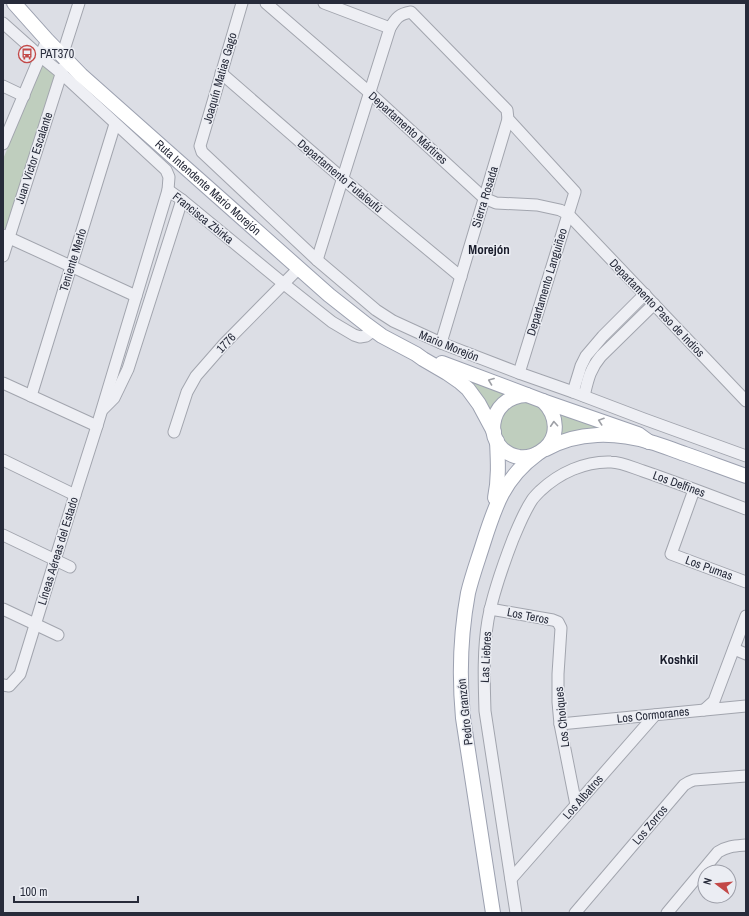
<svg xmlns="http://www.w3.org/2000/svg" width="749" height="916" font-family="'Archivo Narrow',sans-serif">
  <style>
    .green { fill: #bfcebe }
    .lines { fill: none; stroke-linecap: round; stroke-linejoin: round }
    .minor-casing { stroke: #a2a5ae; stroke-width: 13 }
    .major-casing { stroke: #9ca1b0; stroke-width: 16 }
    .minor { stroke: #eeeff4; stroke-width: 11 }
    .major { stroke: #fff; stroke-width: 14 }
    .oneway { stroke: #9ea0a6 }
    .labels { text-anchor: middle; stroke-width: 3; stroke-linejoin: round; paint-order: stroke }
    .poi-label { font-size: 12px; fill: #272b3a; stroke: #ebedf3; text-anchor: start }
    .street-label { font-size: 12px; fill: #272b3a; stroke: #ebedf3 }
    .neighbourhood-label { font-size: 13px; font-weight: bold; fill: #191c2b; stroke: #ebedf3 }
  </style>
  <rect width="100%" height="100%" fill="#dcdee5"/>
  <!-- green -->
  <g class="green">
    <path d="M42,66h3l10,8 -48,152 -1,2 -3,1v-70z"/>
    <path d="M459,377l51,17 -19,21z"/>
    <path d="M525,401l14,5 7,9 3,12 -3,12 -13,12h-18l-16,-14 1,-22 4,-6z"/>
    <path d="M555,410l56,22 -55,8z"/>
  </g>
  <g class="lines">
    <!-- minor casing -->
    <g class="minor-casing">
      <g id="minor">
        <path d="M242,3l-42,143 2,6 115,108 59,50 17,11 48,22 78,30 54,19 71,27 102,37"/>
        <path d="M266,3l104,90 114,105 12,5 41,2 23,5 8,4 178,187"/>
        <path d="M324,3l66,25"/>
        <path d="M3,23l37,33 21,17 105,97 3,7 -1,13 -71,236 -22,69 -55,179 -11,12 -6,-1"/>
        <path d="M62,56l17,-53"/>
        <path d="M221,73l122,106 118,98"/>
        <path d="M3,86l21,10"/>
        <path d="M3,144l44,-104"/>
        <path d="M168,190l14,10 102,84 48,38 22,13 6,2 6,-1 8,-6"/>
        <path d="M3,235l133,61"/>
        <path d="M3,256l60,-188"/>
        <path d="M317,260l73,-232c6,-10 9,-14 21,-16l96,98 1,9 67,73 -56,181"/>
        <path d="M441,343l67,-224"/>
        <path d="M3,383l94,43"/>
        <path d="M573,392l8,-26 5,-10 17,-20 42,-42"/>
        <path d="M31,396l84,-272"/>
        <path d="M584,396c4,-17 6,-27 17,-40l53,-52"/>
        <path d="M103,409l11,-11 14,-29 54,-169"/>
        <path d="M174,432l13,-40 9,-16 28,-32 75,-76"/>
        <path d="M3,460l72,35"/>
        <path d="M694,490l-23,64 75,28"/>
        <path d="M3,535l67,32"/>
        <path d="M3,609l55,26"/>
        <path d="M490,609l63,11 5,2 3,6 -3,46v28l2,22 16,81"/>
        <path d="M734,649l12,5"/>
        <path d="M704,710l10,-9 32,-85"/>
        <path d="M560,724l186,-18"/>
        <path d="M511,879l144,-164"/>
        <path d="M516,913l-31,-202c-1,-31 -2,-62 3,-91 5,-28 15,-55 25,-81 6,-14 11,-27 19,-39 2,-3 5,-6 8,-9 19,-18 45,-30 71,-29 10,0 23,6 32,9 35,12 69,25 103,38"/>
        <path d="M575,913l109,-128 5,-3 5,-2 52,-4"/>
        <path d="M667,913l51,-61c10,-6 17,-6 28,-7"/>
      </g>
    </g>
    <!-- major casing -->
    <g class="major-casing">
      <g id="major">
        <path id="s1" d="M14,3l33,37 34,35 248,220 38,30 15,11 34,18 7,5 24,14 13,9 8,7 11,15 15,28"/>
        <path d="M442,363l101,38 95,33 11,8"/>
        <path d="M527,395c-41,1 -46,55 -8,62 8,1 15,-1 21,-5 7,-4 12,-10 14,-18 3,-14 -2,-24 -11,-33"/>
        <path d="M546,449c32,-18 70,-17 104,-7 12,3 23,8 35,12 20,7 41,15 61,22"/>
        <path d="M495,498c4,-19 3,-37 2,-57"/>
        <path d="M493,913l-30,-195c-4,-43 -3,-82 5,-125 4,-17 10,-33 15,-49 12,-38 21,-66 54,-90"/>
      </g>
    </g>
    <!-- minor -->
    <use href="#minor" class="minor"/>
    <!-- major -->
    <use href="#major" class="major"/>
  </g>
  <!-- one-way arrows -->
  <defs><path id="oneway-chevron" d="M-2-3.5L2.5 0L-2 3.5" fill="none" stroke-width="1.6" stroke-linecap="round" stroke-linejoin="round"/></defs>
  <g class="oneway">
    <use href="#oneway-chevron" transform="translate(491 381) rotate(-159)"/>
    <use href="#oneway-chevron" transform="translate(601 421) rotate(-161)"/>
    <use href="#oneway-chevron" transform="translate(554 424) rotate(-94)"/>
  </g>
  <!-- icons -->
  <defs>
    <g id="bus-ring" transform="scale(0.9)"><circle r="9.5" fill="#ebedf3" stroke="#c34948" stroke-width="1.5"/><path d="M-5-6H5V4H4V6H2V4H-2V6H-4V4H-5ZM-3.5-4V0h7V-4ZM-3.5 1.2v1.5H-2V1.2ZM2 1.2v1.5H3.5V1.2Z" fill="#c34948"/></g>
  </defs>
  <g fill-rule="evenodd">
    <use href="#bus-ring" x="27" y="54"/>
  </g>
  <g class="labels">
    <!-- poi labels -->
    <g class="poi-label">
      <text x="40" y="58">PAT370</text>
    </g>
    <!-- street labels -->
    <g class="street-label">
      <text transform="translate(220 78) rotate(-74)" y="4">Joaquín Matias Gago</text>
      <text transform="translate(408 128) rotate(42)" y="4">Departamento Mártires</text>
      <text transform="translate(34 158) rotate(-72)" y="4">Juan Víctor Escalante</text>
      <text transform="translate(340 176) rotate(40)" y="4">Departamento Futaleufú</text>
      <text dy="4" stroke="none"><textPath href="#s1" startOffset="268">Ruta Intendente Mario Morejón</textPath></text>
      <text transform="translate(485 197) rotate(-73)" y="4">Sierra Rosada</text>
      <text transform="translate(203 218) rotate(39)" y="4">Francisca Zbirka</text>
      <text transform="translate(73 260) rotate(-73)" y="4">Teniente Merlo</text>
      <text transform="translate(547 282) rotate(-73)" y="4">Departamento Languiñeo</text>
      <text transform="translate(657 308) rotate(46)" y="4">Departamento Paso de Indios</text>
      <text transform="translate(226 343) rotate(-47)" y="4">1776</text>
      <text transform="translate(449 346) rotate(22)" y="4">Mario Morejón</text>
      <text transform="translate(679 484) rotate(20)" y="4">Los Delfines</text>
      <text transform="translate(58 551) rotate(-73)" y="4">Líneas Aéreas del Estado</text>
      <text transform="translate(709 568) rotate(20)" y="4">Los Pumas</text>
      <text transform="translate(528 616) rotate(11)" y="4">Los Teros</text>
      <text transform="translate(486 657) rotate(-87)" y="4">Las Liebres</text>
      <text transform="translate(465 712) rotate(-96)" y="4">Pedro Granzón</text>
      <text transform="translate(653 715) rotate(-6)" y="4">Los Cormoranes</text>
      <text transform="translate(562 717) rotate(-96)" y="4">Los Choiques</text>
      <text transform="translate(583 797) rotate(-49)" y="4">Los Albatros</text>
      <text transform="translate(650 825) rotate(-50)" y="4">Los Zorros</text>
    </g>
    <!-- neighbourhood labels -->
    <g class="neighbourhood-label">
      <text x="489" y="254">Morejón</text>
      <text x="679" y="664">Koshkil</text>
    </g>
  </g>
  <!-- border -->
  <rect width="749" height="916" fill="none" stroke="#272b3a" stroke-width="8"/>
  <!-- north arrow -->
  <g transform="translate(717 884) rotate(286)"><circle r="19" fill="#ebedf3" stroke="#9d9fa9"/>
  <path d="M0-3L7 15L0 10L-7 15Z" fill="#c34948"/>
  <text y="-6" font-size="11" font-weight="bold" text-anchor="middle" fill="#272b3a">N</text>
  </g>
  <!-- scale -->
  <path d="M14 896v6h124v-6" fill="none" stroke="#272b3a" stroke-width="2"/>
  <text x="20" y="896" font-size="12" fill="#272b3a" stroke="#ebedf3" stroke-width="3" paint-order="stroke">100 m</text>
</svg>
